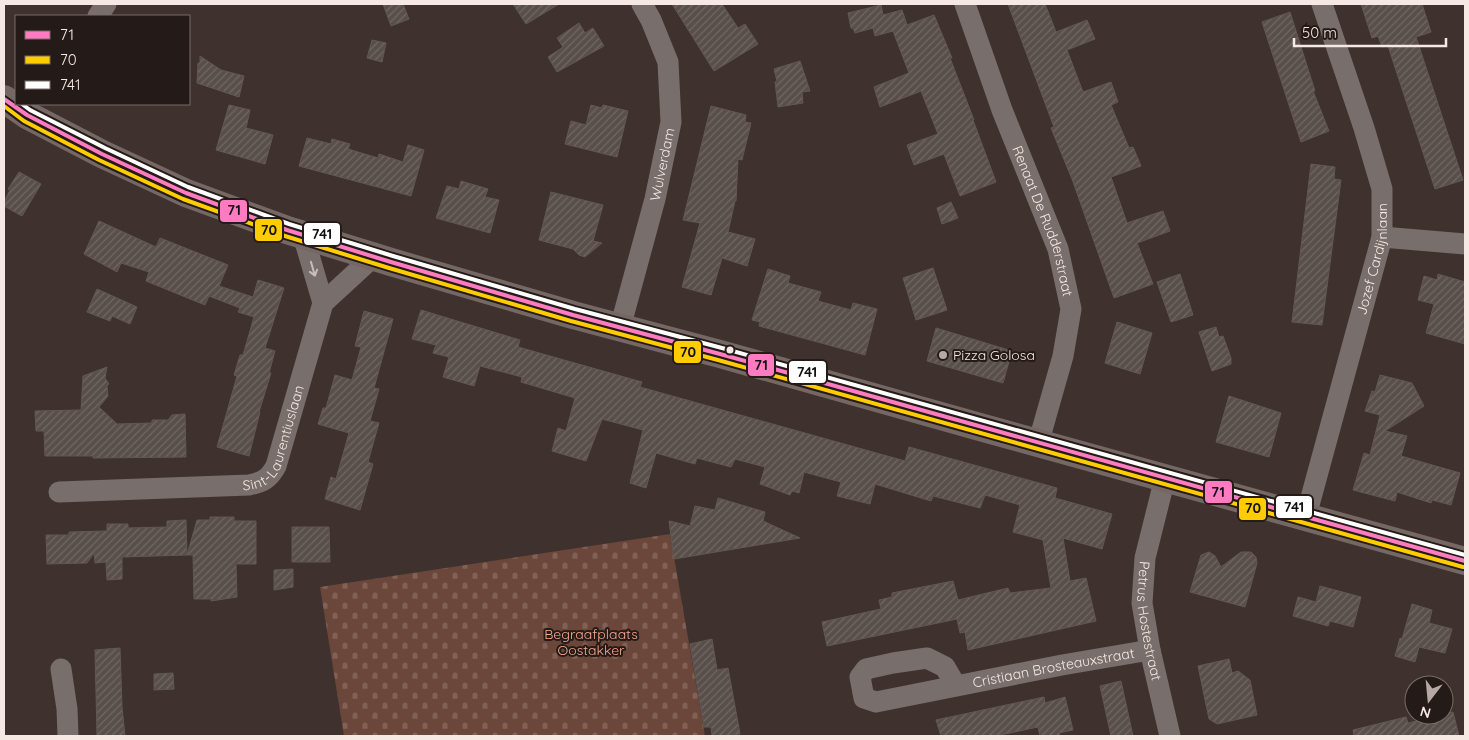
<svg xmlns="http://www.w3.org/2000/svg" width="1469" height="740" font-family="Quicksand,sans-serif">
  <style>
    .cemetery { fill: url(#cemetery-stones) }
    .building { fill: url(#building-hatch); stroke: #615753 }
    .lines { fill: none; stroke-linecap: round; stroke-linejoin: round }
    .street { stroke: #786e6b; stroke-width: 21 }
    .secondary { stroke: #756864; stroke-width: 28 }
    .bus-1-casing { stroke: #241a17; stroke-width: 8 }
    .bus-2-casing { stroke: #241a17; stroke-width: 8 }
    .bus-3-casing { stroke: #241a17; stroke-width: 8 }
    .bus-1 { stroke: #fe7ac1; stroke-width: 4 }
    .bus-2 { stroke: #fc0; stroke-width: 4 }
    .bus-3 { stroke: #fff; stroke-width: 4 }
    .oneway { stroke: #cabdb9 }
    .bus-dot { fill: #f6e8e3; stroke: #241a17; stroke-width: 2 }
    .poi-dot { fill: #b6a8a4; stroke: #241a17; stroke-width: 2 }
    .labels { text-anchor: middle; stroke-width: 4; stroke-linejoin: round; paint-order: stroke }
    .street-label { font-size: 14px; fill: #f6e8e3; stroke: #241a17 }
    .poi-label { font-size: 14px; fill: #f6e8e3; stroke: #241a17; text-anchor: start }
    .park-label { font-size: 14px; fill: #fbaa90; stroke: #241a17 }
    .line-badge { stroke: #241a17; stroke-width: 2 }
    .pale-badge-label { font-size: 14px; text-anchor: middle; font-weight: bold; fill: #111 }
  </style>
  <defs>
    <pattern id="cemetery-stones" width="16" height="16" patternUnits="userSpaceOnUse" patternTransform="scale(1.25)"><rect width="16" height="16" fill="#6b463a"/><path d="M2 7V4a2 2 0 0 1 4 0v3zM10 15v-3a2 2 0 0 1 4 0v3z" fill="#816156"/></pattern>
    <pattern id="building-hatch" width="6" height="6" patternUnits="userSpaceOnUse" patternTransform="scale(1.25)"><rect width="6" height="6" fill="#584e4a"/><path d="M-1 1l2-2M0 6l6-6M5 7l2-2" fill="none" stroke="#716864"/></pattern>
  </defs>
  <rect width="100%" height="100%" fill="#3f322e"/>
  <!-- cemetery -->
  <path class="cemetery" d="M670,534l35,202h-361l-24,-149z"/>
  <!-- building -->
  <g class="building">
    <path d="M383,4h20l6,15 -18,7z"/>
    <path d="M513,4h46l-33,20z"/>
    <path d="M672,4h50l16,24 7,-4 13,20 -44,27z"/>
    <path d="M1008,4h37l11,28 31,-12 8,19 -28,11 16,42 28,-10 7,20 -7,3 18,43 4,-1 8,19 -30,11 16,46 36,-12 7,20 -33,12 16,41 -39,14 -42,-119 -21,-51 3,-1z"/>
    <path d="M1361,4h61l9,28 -15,5 47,143 -28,9 -47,-143 -6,1 -4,-11 -6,2z"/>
    <path d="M881,5l2,10 19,-5 5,15 27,-10 18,43h-2l24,62h-1l23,62 -36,14 -16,-42 -30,11 -7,-20 31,-11 -17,-43 -41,16 -6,-20 35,-14 -16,-42 -18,5 -2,-8 -18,5 -2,-5h-2l-3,-15z"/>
    <path d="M1290,12l25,79h-2l16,40 -28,11 -39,-120z"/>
    <path d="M579,23l6,10 8,-5 11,18 -47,26 -9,-15 15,-10 -6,-9z"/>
    <path d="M372,40l14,3 -4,19 -15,-4z"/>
    <path d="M200,56l21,14 23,6 -5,21 -42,-14 1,-20h2z"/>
    <path d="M800,61l10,30 -8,1 1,11 -25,4 -3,-25 2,-1 -3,-12z"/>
    <path d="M229,105l21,5 -4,18 27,7 -8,29 -49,-14z"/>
    <path d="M591,105l11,3 1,-3 25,6 -11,46 -52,-13 6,-23 15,4z"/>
    <path d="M711,106l35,9 -1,7 6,1 -9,37 -4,-1 -2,42h-1l-7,31 27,7 -8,27 -25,-8 -11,37 -29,-8 18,-64 -17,-3z"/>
    <path d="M307,138l24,6 1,-5 18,5 -2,5 30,9 1,-4 24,8 5,-17 16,5 -13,46 -112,-30z"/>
    <path d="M1311,164l24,3 -1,12 7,1 -19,145 -30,-3z"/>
    <path d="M19,172l22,12 -19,32 -18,-10v-4l6,-12 -2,-1z"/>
    <path d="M461,181l27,8 -3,8 14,3 -9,33 -54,-15 11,-32 12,3z"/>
    <path d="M551,192l52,13 -10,36 9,2 -17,14 -6,-2 -6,-6 -34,-9z"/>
    <path d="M951,202l7,16 -16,6 -5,-16z"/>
    <path d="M99,221l57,26 4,-9 68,27 -9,21 34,11 5,-17 26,8 -19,60 10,3 -6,22h2l-12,39h1l-11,44 -32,-9 20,-71 -3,-1 6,-20h3l11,-38 -16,-5 2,-4 -31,-12 -4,9 -59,-24 3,-9 -28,-9 -4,9 -33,-18z"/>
    <path d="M933,268l14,42 -31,10 -13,-42z"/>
    <path d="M768,269l22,7 -2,7 33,9 -3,9 33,9 2,-7 24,6 -12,46 -106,-29 1,-4 -8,-2z"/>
    <path d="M1180,274l13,41 -22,7 -14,-40z"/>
    <path d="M1438,274l27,8v62l-39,-11 8,-29 -16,-4 6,-24 13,4z"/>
    <path d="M97,289l40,18 -7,17 -18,-8 -2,5 -23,-9z"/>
    <path d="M421,310l99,30 -2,7 124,35 -2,5 265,74 4,-14 148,41 -2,10 57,16 -10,35 -39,-11 7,43 16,-3 10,43 -128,29 -3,-18 -5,1 -3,-14 -130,27 -5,-24 59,-13 -2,-9 13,-3v-4l61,-12 5,19 50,-12 2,5 41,-5 -8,-48 -30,-8 7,-27 -35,-10 -5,13 -47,-12 -2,5 -56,-17 -5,20 -33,-8 4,-14 -37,-10 -5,21 -7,-2 -2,4 -30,-11 5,-17 -30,-8 -4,8 -34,-9 -2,6 -39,-11 -10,35 -16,-5 13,-53 -41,-11 -16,42 -34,-10 6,-23 8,3 9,-33 -54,-16 1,-5 -42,-11 -6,20 -31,-9 6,-20 -16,-4 3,-8 -24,-6z"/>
    <path d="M364,311l29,8 -19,69 5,1 -9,32 9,2 -11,39 5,2 -13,46 -35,-11 6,-22 5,2 13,-46 -31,-9 5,-16h3l9,-33 17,5 9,-33 -6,-1z"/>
    <path d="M1117,322l35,11 -12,41 -35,-11z"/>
    <path d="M1216,327l3,10 4,-1 8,22v6l-19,7 -13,-39z"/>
    <path d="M936,328l76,23 -9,32 -76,-22z"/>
    <path d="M107,367l-2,11 4,6 -2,2 1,10 -9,11 18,17 35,-1v-3h16l4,-5 13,-1 1,43 -93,1v-2h-48l-1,-25h-8l-1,-20 46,-1 2,-34z"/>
    <path d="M1380,375l32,8 12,23 -39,25 22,5 -6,20 59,17 -9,32 -19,-5 -1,3 -34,-11 -2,9 -42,-11 11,-37 6,2 10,-40 -15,-4 7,-20 3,1z"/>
    <path d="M1229,396l52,17 -12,44 -53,-15z"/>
    <path d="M718,498l47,14 -2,9 37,17 -126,21 -5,-38 21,5 5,-20 20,4z"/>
    <path d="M210,517h24v4h22v43h-20l1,33 -26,4v-2h-17l-1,-44h-6l10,-35h13z"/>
    <path d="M186,520l1,35 -65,2v22l-15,1 -1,-18 -11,1 -1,-10 -7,10 -40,1 -1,-29h23v-3l38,-1v-7h21v4l39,-1v-6z"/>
    <path d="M292,527h37l1,35h-38z"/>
    <path d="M1209,552l6,4 6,11 20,-15h10l5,5 1,6 -12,44 -55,-15 11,-37z"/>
    <path d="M293,569v18l-19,3v-20z"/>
    <path d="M1320,586l41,11 -8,30 -23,-6 -2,5 -35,-10 5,-19 18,5z"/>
    <path d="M1412,604l20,6 -3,13 23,6 -7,24 -26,-6 -4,15 -20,-6 5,-18 2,1z"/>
    <path d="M712,639l5,31 11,-2 12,66 -12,2h-16l-1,-9h-7l-14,-83z"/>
    <path d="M120,648l2,59 3,29h-28l-2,-86z"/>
    <path d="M1229,659l3,14 6,-2 12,9 7,35 -40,9 -8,-5 -11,-53z"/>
    <path d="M173,673l1,16 -20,1v-16z"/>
    <path d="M1121,681l12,55h-22l-11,-50z"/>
    <path d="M1044,697l1,6 20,-6 8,33 -14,3 1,3h-20l-2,-9 -42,9h-55l-5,-16z"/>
    <path d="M1453,712l6,24h-105l-1,-6 53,-13 2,6z"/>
  </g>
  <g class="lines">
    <!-- street -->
    <g class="street">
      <path id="s1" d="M965,4l37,106 56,139 13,60 -8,47 -25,88"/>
      <path d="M98,16l8,-12"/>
      <path d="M303,235l20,68"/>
      <path d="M1382,237l83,7"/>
      <path id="s2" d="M620,328l35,-129 16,-77 -3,-60 -17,-42 -9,-16"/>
      <path id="s3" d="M1165,478l-20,80 -3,45 8,47 20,86"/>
      <path id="s4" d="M59,492l190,-7c14,-3 20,-6 27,-19l47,-163 50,-46"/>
      <path id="s5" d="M1306,516l76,-279v-48l-18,-61 -42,-124"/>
      <path d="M61,669l6,40 1,27"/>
      <path id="s6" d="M956,686l-11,-19 -18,-9 -34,5 -27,6 -6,8 4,21 12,4 186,-37 88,-15"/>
    </g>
    <!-- secondary -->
    <path class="secondary" d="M4,99l23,16 75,39 84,39 101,37 104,32 182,53 147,39 267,75 478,132"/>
    <!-- bus-1 casing -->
    <g class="bus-1-casing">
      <path id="bus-1" d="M4,99l23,16 75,39 84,39 101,37 104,32 182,53 147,39 745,207"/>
    </g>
    <!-- bus-2 casing -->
    <g class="bus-2-casing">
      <path id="bus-2" d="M4,106l20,15 75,39 84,39 102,37 104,32 182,53 147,39 745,207"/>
    </g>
    <!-- bus-3 casing -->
    <g class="bus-3-casing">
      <path id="bus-3" d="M22,104l8,6 75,38 83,39 101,37 104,32 182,53 147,39 743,207"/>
    </g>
    <!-- bus-1 -->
    <use href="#bus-1" class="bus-1"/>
    <!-- bus-2 -->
    <use href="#bus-2" class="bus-2"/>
    <!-- bus-3 -->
    <use href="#bus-3" class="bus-3"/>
  </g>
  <!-- one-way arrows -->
  <defs><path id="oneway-shaft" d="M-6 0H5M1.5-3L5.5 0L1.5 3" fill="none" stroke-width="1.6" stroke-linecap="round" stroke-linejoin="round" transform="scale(1.25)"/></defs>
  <use class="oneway" href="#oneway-shaft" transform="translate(313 269) rotate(74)"/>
  <!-- markers -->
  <circle class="bus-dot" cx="730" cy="350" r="4.5"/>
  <circle class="poi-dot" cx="943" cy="355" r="5"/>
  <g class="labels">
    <!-- street labels -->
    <g class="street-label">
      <text dy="5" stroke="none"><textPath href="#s2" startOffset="169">Wulverdam</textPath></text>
      <text dy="5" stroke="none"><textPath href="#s1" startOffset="231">Renaat De Rudderstraat</textPath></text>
      <text dy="5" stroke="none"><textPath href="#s5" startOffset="266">Jozef Cardijnlaan</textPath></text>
      <text dy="5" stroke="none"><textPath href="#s4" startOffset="246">Sint-Laurentiuslaan</textPath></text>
      <text dy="5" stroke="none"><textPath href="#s3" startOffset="146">Petrus Hostestraat</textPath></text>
      <text dy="5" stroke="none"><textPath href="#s6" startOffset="329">Cristiaan Brosteauxstraat</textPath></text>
    </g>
    <!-- poi labels -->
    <g class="poi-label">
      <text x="953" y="360">Pizza Golosa</text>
    </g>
    <!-- park labels -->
    <g class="park-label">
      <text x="591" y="639">Begraafplaats<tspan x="591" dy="16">Oostakker</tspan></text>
    </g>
  </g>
  <g class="line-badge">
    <rect x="219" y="199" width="29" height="24" rx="5" fill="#fe7ac1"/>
    <rect x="254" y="218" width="29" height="24" rx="5" fill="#fc0"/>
    <rect x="303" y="222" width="38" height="24" rx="5" fill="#fff"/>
    <rect x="673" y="340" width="29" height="24" rx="5" fill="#fc0"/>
    <rect x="747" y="353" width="28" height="24" rx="5" fill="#fe7ac1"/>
    <rect x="788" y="360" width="39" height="24" rx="5" fill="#fff"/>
    <rect x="1204" y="480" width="29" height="24" rx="5" fill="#fe7ac1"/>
    <rect x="1275" y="495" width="38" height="24" rx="5" fill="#fff"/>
    <rect x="1238" y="497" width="29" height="24" rx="5" fill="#fc0"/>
  </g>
  <g class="pale-badge-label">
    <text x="234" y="215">71</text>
    <text x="269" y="235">70</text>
    <text x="322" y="239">741</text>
    <text x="688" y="357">70</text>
    <text x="761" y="370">71</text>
    <text x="807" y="377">741</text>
    <text x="1218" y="497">71</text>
    <text x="1294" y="512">741</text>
    <text x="1253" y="513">70</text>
  </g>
  <!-- border -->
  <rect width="1469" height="740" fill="none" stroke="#f6e8e3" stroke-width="10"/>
  <!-- legend -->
  <rect x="15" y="15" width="175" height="90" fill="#241a17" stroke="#786c69"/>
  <rect x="25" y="31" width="25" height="8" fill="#fe7ac1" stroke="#786c69"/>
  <text x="60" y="40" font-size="15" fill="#f6e8e3">71</text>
  <rect x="25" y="56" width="25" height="8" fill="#ffcc00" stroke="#786c69"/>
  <text x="60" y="65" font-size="15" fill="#f6e8e3">70</text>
  <rect x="25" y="81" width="25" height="8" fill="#ffffff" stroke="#786c69"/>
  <text x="60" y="90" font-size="15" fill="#f6e8e3">741</text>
  <!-- north arrow -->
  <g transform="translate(1429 700) rotate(196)"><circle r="24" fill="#241a17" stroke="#786c69"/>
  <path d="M0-4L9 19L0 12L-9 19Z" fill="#b6a8a4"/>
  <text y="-8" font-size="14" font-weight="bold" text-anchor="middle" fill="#f6e8e3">N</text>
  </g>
  <!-- scale -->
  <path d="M1294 38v8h152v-8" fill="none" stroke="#f6e8e3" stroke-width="2.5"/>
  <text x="1302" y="38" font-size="15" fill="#f6e8e3" stroke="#241a17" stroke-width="4" paint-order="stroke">50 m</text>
</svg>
